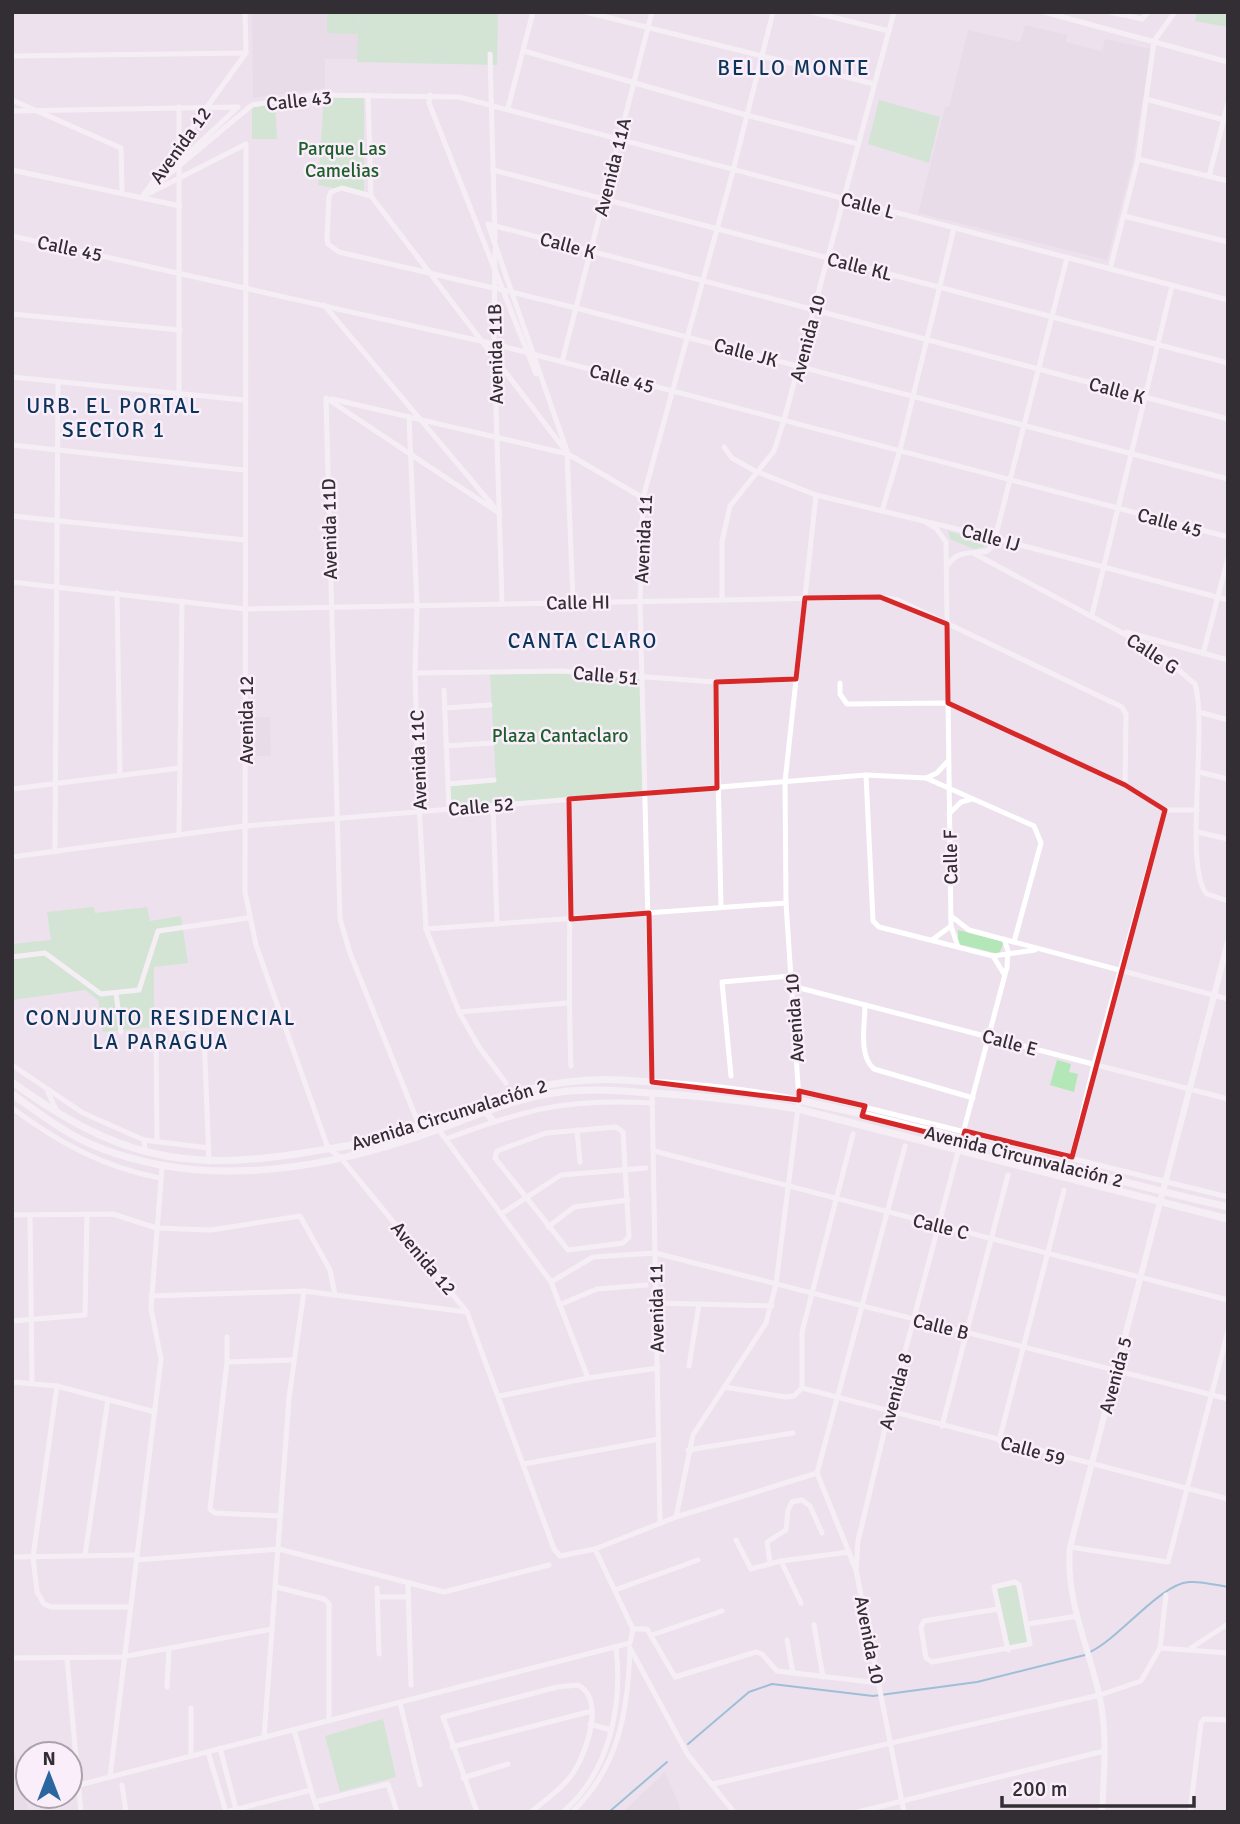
<svg xmlns="http://www.w3.org/2000/svg" width="1240" height="1824" font-family="Signika,sans-serif">
  <style>
    .built { fill: #e5d4e5 }
    .green { fill: #b3e7b8 }
    .lines { fill: none; stroke-linecap: round; stroke-linejoin: round }
    .stream { stroke: #3e95bd; stroke-width: 2 }
    .minor { stroke: #fff; stroke-width: 5 }
    .tertiary { stroke: #fff; stroke-width: 6 }
    .secondary { stroke: #fff; stroke-width: 7 }
    .marked { fill: none; stroke: #d62828; stroke-width: 5; stroke-linejoin: round }
    .labels { text-anchor: middle; stroke-width: 5; stroke-linejoin: round; paint-order: stroke }
    .street-label { font-size: 19px; fill: #332e33; stroke: #faeefa }
    .park-label { font-size: 19px; fill: #1d5e2b; stroke: #faeefa }
    .neighbourhood-label { font-size: 21px; letter-spacing: 2px; fill: #0a3459; stroke: #faeefa }
  </style>
  <rect width="100%" height="100%" fill="#ede1ed"/>
  <!-- built -->
  <g class="built">
    <path d="M252,12h108l-2,47h-33v29l-72,10z"/>
    <path d="M1025,25l42,10 -1,7 36,9 3,-12 46,10 -19,115 -25,96 -189,-47 27,-106h4l19,-77 52,12z"/>
    <path d="M253,717h17l1,39h-17z"/>
    <path d="M12,1742l17,70h-17z"/>
    <path d="M665,1772l17,40h-59z"/>
  </g>
  <!-- green -->
  <g class="green">
    <path d="M327,12h31v14l1,-14h139l-1,53 -140,-3 1,-28 -31,-1z"/>
    <path d="M1197,12h31v15l-33,-6z"/>
    <path d="M324,95h40v99l-46,-9z"/>
    <path d="M879,100l61,17 -11,46 -61,-19z"/>
    <path d="M275,103l2,36h-25v-32z"/>
    <path d="M948,531l37,11 -1,5 -10,2 -24,-10z"/>
    <path d="M562,672l79,7 2,113 -193,15 -1,-22 47,-3 -6,-109z"/>
    <path d="M94,907l1,6 52,-6 3,14 31,-5 7,47 -34,4v60l-51,5 -5,-32 -13,-10 -73,10v-56l39,-4 -4,-28z"/>
    <path d="M958,930l46,12 -5,12 -41,-10z"/>
    <path d="M1057,1060l14,4 -2,8 9,2 -4,18 -24,-7z"/>
    <path d="M1016,1585l13,59 -19,3 -13,-59z"/>
    <path d="M383,1719l13,58 -56,15 -15,-56z"/>
  </g>
  <g class="lines">
    <!-- stream -->
    <g class="stream">
      <path d="M1090,1652c31,-15 70,-68 99,-70 12,-1 27,3 39,5"/>
      <path d="M688,1744l61,-52 23,-8 101,12 104,-14 108,-27"/>
      <path d="M609,1812l58,-50"/>
    </g>
    <!-- minor -->
    <g class="minor">
      <path d="M245,12l1,41 -104,144 104,-53 -1,748 11,53 72,203 13,10 126,154 87,237 6,7 35,-7 81,-32 141,-44"/>
      <path d="M586,12l288,72"/>
      <path d="M812,12l77,19"/>
      <path d="M1044,12l184,50"/>
      <path d="M1110,12l32,7 6,-7"/>
      <path d="M524,51l222,64 112,29"/>
      <path d="M490,54l5,186"/>
      <path d="M12,56l234,-3"/>
      <path d="M368,95l3,101"/>
      <path d="M430,95l-1,8 107,271"/>
      <path d="M1146,99l82,22"/>
      <path d="M12,100l109,48 1,43"/>
      <path d="M508,108l25,-96"/>
      <path d="M12,111l226,-4 -86,80"/>
      <path d="M1138,159l90,22"/>
      <path d="M12,170l168,36"/>
      <path d="M493,170l735,193"/>
      <path d="M1209,176l19,-73"/>
      <path d="M150,190l102,-85 60,-10 147,2 769,203"/>
      <path d="M1124,216l104,26"/>
      <path d="M12,236l482,108 734,193"/>
      <path d="M495,250l-1,94 8,259"/>
      <path d="M1110,269l28,-110 16,-118 21,-29"/>
      <path d="M324,305l175,208 -173,-115 14,521 10,34 69,172"/>
      <path d="M12,314l168,16"/>
      <path d="M562,362l90,-350"/>
      <path d="M12,377l232,23"/>
      <path d="M179,394v-287"/>
      <path d="M332,399l236,55 75,44"/>
      <path d="M409,417l8,189 -2,67 4,132 7,124 33,83 20,35 27,36"/>
      <path d="M1228,419l-740,-195 80,230 -197,-258 -29,-8 -11,4 -2,5 -2,41 1,6 11,8 150,35 6,1 81,20 652,171"/>
      <path d="M12,445l232,25"/>
      <path d="M724,447l8,11 23,13 61,24 178,43 234,62"/>
      <path d="M567,451l6,151"/>
      <path d="M882,511l18,-61 54,-222"/>
      <path d="M12,516l233,24"/>
      <path d="M927,523l9,5 10,14 5,384 7,21"/>
      <path d="M975,554l181,97 39,33c13,43 -12,186 12,210l21,7"/>
      <path d="M948,565c9,-15 23,-11 39,-14l6,-5 74,-288"/>
      <path d="M12,582l234,27 634,-12 18,3 224,107 4,7 -1,71"/>
      <path d="M117,593l3,183"/>
      <path d="M722,598v-56l8,-36 44,-55 10,-31 110,-408"/>
      <path d="M1092,615l80,-329"/>
      <path d="M1126,632l102,28"/>
      <path d="M1203,654l25,-96"/>
      <path d="M415,673l147,-2 154,11 80,-3"/>
      <path d="M716,682l5,224"/>
      <path d="M840,683v11l7,10 101,-1 177,82 40,25h32"/>
      <path d="M444,690l5,119"/>
      <path d="M445,708l45,-3"/>
      <path d="M1199,712l29,8"/>
      <path d="M446,746l46,-3"/>
      <path d="M1199,772l29,7"/>
      <path d="M866,775l7,146 6,6 114,29 11,18"/>
      <path d="M926,778l11,-5 11,-12"/>
      <path d="M448,784l46,-4"/>
      <path d="M12,789l168,-21"/>
      <path d="M569,799c3,89 -2,178 2,267"/>
      <path d="M493,805l4,118"/>
      <path d="M949,814l12,-12 11,-3"/>
      <path d="M1197,832l31,7"/>
      <path d="M179,834l3,-233"/>
      <path d="M55,852l3,-471"/>
      <path d="M12,857l233,-31 621,-51 60,3 108,48 7,17 -27,99"/>
      <path d="M951,916l18,14 259,69"/>
      <path d="M426,929l360,-26"/>
      <path d="M932,940l19,-14"/>
      <path d="M993,956l42,-6"/>
      <path d="M12,957l33,-4 56,41 38,-4 19,-59 90,-13"/>
      <path d="M792,986l436,113"/>
      <path d="M116,993l5,39"/>
      <path d="M865,1005c0,20 -7,50 9,64l99,29"/>
      <path d="M459,1012l109,-9"/>
      <path d="M171,1028l26,1 7,5 5,128"/>
      <path d="M156,1035l1,106"/>
      <path d="M12,1065l71,48 61,27 1,12"/>
      <path d="M731,1076l-9,-94 69,-6"/>
      <path d="M652,1082l-12,-481 3,-103 90,-327 40,-159"/>
      <path d="M799,1091l429,106"/>
      <path d="M48,1092l9,20"/>
      <path d="M652,1093l8,430"/>
      <path d="M12,1108c47,35 91,59 148,70"/>
      <path d="M616,1127l7,5 6,105 -6,6 -55,7 -73,-92 2,-7 49,-18z"/>
      <path d="M439,1130l112,152 37,96"/>
      <path d="M577,1130l3,32"/>
      <path d="M446,1139c80,-30 121,-41 207,-36"/>
      <path d="M144,1140l65,8"/>
      <path d="M654,1151l574,149"/>
      <path d="M1072,1157l22,-93 71,-254"/>
      <path d="M501,1214l60,-39 85,-7"/>
      <path d="M12,1215l101,-1 43,14 55,2 89,-14 30,54 5,25"/>
      <path d="M30,1215l2,167"/>
      <path d="M548,1227l26,-20 54,-7"/>
      <path d="M551,1282l42,-25 62,-4 573,146"/>
      <path d="M151,1296l153,-5 163,21"/>
      <path d="M656,1303l116,3"/>
      <path d="M559,1305l38,-16 49,-4"/>
      <path d="M12,1321l73,-6 2,-101"/>
      <path d="M227,1337v25l-17,147 5,4 65,3"/>
      <path d="M227,1362l65,-2"/>
      <path d="M689,1366l10,-62"/>
      <path d="M12,1382l45,4 98,26"/>
      <path d="M57,1386l-24,171 4,35 7,12 7,3h78"/>
      <path d="M725,1387l60,10 9,-1 8,-8v-56l51,-198"/>
      <path d="M802,1388l426,111"/>
      <path d="M500,1396l88,-18 70,-10"/>
      <path d="M942,1426l66,-251"/>
      <path d="M999,1441l65,-251"/>
      <path d="M688,1450l105,-17"/>
      <path d="M524,1464l135,-25"/>
      <path d="M817,1473l39,97 48,242"/>
      <path d="M817,1473l88,-327"/>
      <path d="M676,1517l17,-82 73,-112 10,-39 23,-184 -13,-197 -1,-121 31,-287"/>
      <path d="M736,1540l15,29 30,-8 68,-9"/>
      <path d="M1070,1547l98,15 60,-231"/>
      <path d="M85,1555l23,-156"/>
      <path d="M12,1557l125,-2"/>
      <path d="M136,1560l143,-11 165,43 105,-27"/>
      <path d="M781,1561l20,42"/>
      <path d="M770,1563l-3,-21 19,-12 2,-20 4,-8 10,-2 8,6 12,27"/>
      <path d="M856,1570l2,-29 31,-129 118,-445 1,-16 -4,-12"/>
      <path d="M408,1585l3,100"/>
      <path d="M276,1587l48,12 5,5v117"/>
      <path d="M377,1588l2,66"/>
      <path d="M615,1590l83,-30"/>
      <path d="M378,1597h30"/>
      <path d="M998,1609l-74,12 -3,6 5,31 6,4 98,-18 -11,-59 -4,-3 -21,5 14,63"/>
      <path d="M1028,1624l50,-8"/>
      <path d="M814,1625l9,52"/>
      <path d="M633,1629h14l28,48 81,-25 6,2 15,17 102,12"/>
      <path d="M652,1635l70,-24"/>
      <path d="M787,1640l6,33"/>
      <path d="M630,1648l58,107 46,57"/>
      <path d="M1160,1648l6,-53"/>
      <path d="M1191,1648l37,-24"/>
      <path d="M12,1658l110,-1 150,-28"/>
      <path d="M67,1659l14,153"/>
      <path d="M167,1687l2,-39"/>
      <path d="M400,1703l20,82"/>
      <path d="M590,1724l21,6"/>
      <path d="M294,1730l17,60"/>
      <path d="M264,1738l25,-340 15,-107"/>
      <path d="M452,1747l140,-36"/>
      <path d="M220,1748l16,61"/>
      <path d="M208,1752l18,60"/>
      <path d="M191,1756v-48"/>
      <path d="M110,1777l51,-418 -10,-51 11,-141"/>
      <path d="M463,1778l45,-14"/>
      <path d="M713,1784l387,-89 41,-14 19,-33 68,5"/>
      <path d="M79,1785l551,-142 3,-14 -38,-80"/>
      <path d="M122,1785l4,27"/>
      <path d="M315,1802l73,-18 9,28"/>
      <path d="M226,1812l85,-22 7,22"/>
      <path d="M477,1812l-34,-95 114,-30 21,-2c27,14 9,65 -3,85 -10,17 -29,29 -44,42"/>
      <path d="M563,1812c46,-39 60,-106 53,-164"/>
      <path d="M572,1812c47,-45 56,-101 58,-163"/>
      <path d="M858,1812l246,-61"/>
      <path d="M1190,1812l11,-89 3,-4 24,1"/>
    </g>
    <!-- tertiary -->
    <path class="tertiary" d="M1102,1812c2,-39 6,-80 -3,-118 -11,-49 -34,-96 -29,-147l158,-605"/>
    <!-- secondary -->
    <g class="secondary">
      <path d="M12,1082c104,75 170,91 297,70 29,-5 59,-8 86,-18 75,-27 146,-59 226,-54 59,4 119,8 176,20 145,29 287,75 431,107"/>
      <path d="M12,1094c26,18 52,39 81,51 102,43 218,27 321,-7 48,-16 96,-40 147,-46 30,-4 60,-1 90,1 50,3 98,8 147,16l430,110"/>
      <path d="M486,1112l7,9"/>
    </g>
  </g>
  <!-- marked area -->
  <path d="M0 0H1240V1824H0ZM880,597l67,27 1,79 177,82 40,25 -93,347 -107,-26 -3,10 -100,-25 3,-10 -66,-15v9l-147,-18 -3,-169 -78,6 -2,-120 148,-11 -1,-106 80,-3 9,-81z" fill="#ede1ed" fill-opacity=".55" fill-rule="evenodd"/>
  <path class="marked" d="M880,597l67,27 1,79 177,82 40,25 -93,347 -107,-26 -3,10 -100,-25 3,-10 -66,-15v9l-147,-18 -3,-169 -78,6 -2,-120 148,-11 -1,-106 80,-3 9,-81z"/>
  <g class="labels">
    <!-- street labels -->
    <g class="street-label">
      <text transform="translate(299 100) rotate(-6)" y="7">Calle 43</text>
      <text transform="translate(180 145) rotate(-54)" y="7">Avenida 12</text>
      <text transform="translate(612 167) rotate(-76)" y="7">Avenida 11A</text>
      <text transform="translate(868 205) rotate(15)" y="7">Calle L</text>
      <text transform="translate(568 245) rotate(15)" y="7">Calle K</text>
      <text transform="translate(70 248) rotate(12)" y="7">Calle 45</text>
      <text transform="translate(860 266) rotate(14)" y="7">Calle KL</text>
      <text transform="translate(807 338) rotate(-75)" y="7">Avenida 10</text>
      <text transform="translate(746 352) rotate(15)" y="7">Calle JK</text>
      <text transform="translate(495 354) rotate(-91)" y="7">Avenida 11B</text>
      <text transform="translate(622 378) rotate(15)" y="7">Calle 45</text>
      <text transform="translate(1117 390) rotate(15)" y="7">Calle K</text>
      <text transform="translate(1170 522) rotate(15)" y="7">Calle 45</text>
      <text transform="translate(329 529) rotate(-91)" y="7">Avenida 11D</text>
      <text transform="translate(991 537) rotate(15)" y="7">Calle IJ</text>
      <text transform="translate(643 539) rotate(-87)" y="7">Avenida 11</text>
      <text transform="translate(578 602) rotate(-1)" y="7">Calle HI</text>
      <text transform="translate(1153 653) rotate(33)" y="7">Calle G</text>
      <text transform="translate(606 675) rotate(5)" y="7">Calle 51</text>
      <text transform="translate(246 720) rotate(-90)" y="7">Avenida 12</text>
      <text transform="translate(418 760) rotate(-92)" y="7">Avenida 11C</text>
      <text transform="translate(481 806) rotate(-5)" y="7">Calle 52</text>
      <text transform="translate(950 857) rotate(-91)" y="7">Calle F</text>
      <text transform="translate(794 1018) rotate(-94)" y="7">Avenida 10</text>
      <text transform="translate(1010 1042) rotate(15)" y="7">Calle E</text>
      <text transform="translate(449 1114) rotate(-17)" y="7">Avenida Circunvalación 2</text>
      <text transform="translate(1024 1156) rotate(14)" y="7">Avenida Circunvalación 2</text>
      <text transform="translate(941 1226) rotate(14)" y="7">Calle C</text>
      <text transform="translate(424 1258) rotate(50)" y="7">Avenida 12</text>
      <text transform="translate(656 1308) rotate(-91)" y="7">Avenida 11</text>
      <text transform="translate(941 1326) rotate(14)" y="7">Calle B</text>
      <text transform="translate(1115 1375) rotate(-75)" y="7">Avenida 5</text>
      <text transform="translate(895 1391) rotate(-75)" y="7">Avenida 8</text>
      <text transform="translate(1033 1450) rotate(15)" y="7">Calle 59</text>
      <text transform="translate(870 1640) rotate(79)" y="7">Avenida 10</text>
    </g>
    <!-- park labels -->
    <g class="park-label">
      <text x="342" y="155">Parque Las<tspan x="342" dy="22">Camelias</tspan></text>
      <text x="560" y="742">Plaza Cantaclaro</text>
    </g>
    <!-- neighbourhood labels -->
    <g class="neighbourhood-label">
      <text x="794" y="75">BELLO MONTE</text>
      <text x="114" y="413">URB. EL PORTAL<tspan x="114" dy="24">SECTOR 1</tspan></text>
      <text x="583" y="648">CANTA CLARO</text>
      <text x="161" y="1025">CONJUNTO RESIDENCIAL<tspan x="161" dy="24">LA PARAGUA</tspan></text>
    </g>
  </g>
  <!-- border -->
  <rect width="1240" height="1824" fill="none" stroke="#332e33" stroke-width="28"/>
  <!-- north arrow -->
  <g transform="translate(49 1775)"><circle r="33" fill="#faeefa" stroke="#aaa1aa" stroke-width="2"/>
  <path d="M0-5L12 26L0 18L-12 26Z" fill="#2c669e"/>
  <text y="-10" font-size="19" font-weight="bold" text-anchor="middle" fill="#332e33">N</text>
  </g>
  <!-- scale -->
  <path d="M1002 1796v10h192v-10" fill="none" stroke="#332e33" stroke-width="3.5"/>
  <text x="1012" y="1796" font-size="21" fill="#332e33" stroke="#faeefa" stroke-width="5" paint-order="stroke">200 m</text>
</svg>
